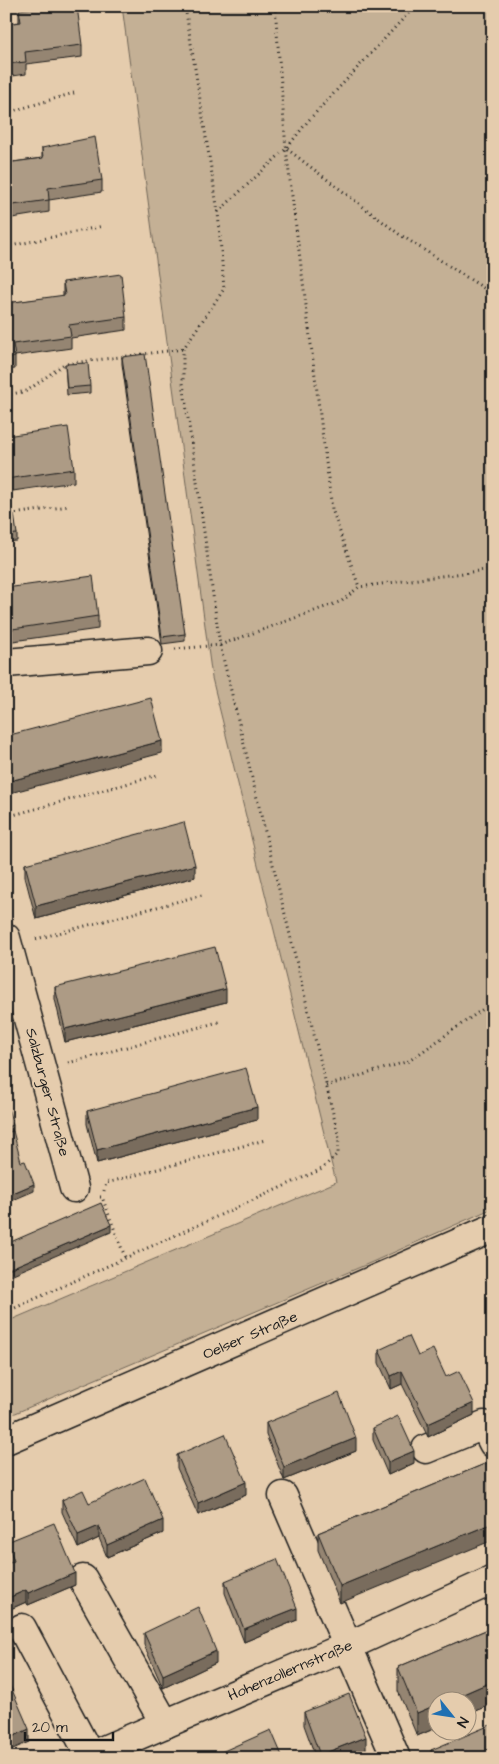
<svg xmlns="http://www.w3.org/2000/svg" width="499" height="1764" font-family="'Architects Daughter',sans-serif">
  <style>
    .green { fill: #c4b095; stroke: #706658 }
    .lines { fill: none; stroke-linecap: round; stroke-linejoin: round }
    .minor-casing { stroke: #1c1c1c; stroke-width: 31 }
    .major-casing { stroke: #1c1c1c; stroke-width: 31 }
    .path { stroke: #1c1c1c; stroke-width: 3; stroke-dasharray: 1 4; stroke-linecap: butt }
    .minor { stroke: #e5ccad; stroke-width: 28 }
    .major { stroke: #e5ccad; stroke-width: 28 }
    .wall { fill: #958572; stroke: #1c1c1c }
    .shaded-wall { fill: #796c5d; stroke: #1c1c1c }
    .building { fill: #ad9b85; stroke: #1c1c1c }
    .labels { text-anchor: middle; stroke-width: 4; stroke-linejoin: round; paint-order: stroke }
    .street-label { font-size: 15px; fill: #1c1c1c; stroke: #e5ccad }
  </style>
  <rect width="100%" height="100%" fill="#e5ccad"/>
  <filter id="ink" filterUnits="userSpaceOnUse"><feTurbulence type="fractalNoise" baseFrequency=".02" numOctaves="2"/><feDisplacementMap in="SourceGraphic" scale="10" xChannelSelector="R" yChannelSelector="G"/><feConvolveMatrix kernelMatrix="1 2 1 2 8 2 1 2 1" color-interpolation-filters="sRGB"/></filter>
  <g filter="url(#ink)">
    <!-- green -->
    <path class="green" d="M122,6h371v1202l-123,55 -364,154v-95l330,-140 -124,-504z"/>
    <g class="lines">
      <!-- minor casing -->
      <g class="minor-casing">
        <g id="minor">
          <path d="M6,663l142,-12"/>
          <path d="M6,938l68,250"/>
          <path d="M426,1449l58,-24 9,18"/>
          <path d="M283,1496l113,262"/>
          <path d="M83,1579l82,145"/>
          <path d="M22,1628l68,128"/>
          <path d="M85,1758l263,-112 145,-66"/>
        </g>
      </g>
      <!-- major casing -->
      <g class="major-casing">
        <path id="major" d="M6,1440l487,-212"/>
      </g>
      <!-- path -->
      <g class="path">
        <path d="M275,6l11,143 46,360 27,78"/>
        <path d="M6,113l68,-20"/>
        <path d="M287,149l112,85 94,60"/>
        <path d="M218,212l68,-63 22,-28 107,-115"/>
        <path d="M6,247l97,-21"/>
        <path d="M6,395l21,-4 37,-27 119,-15"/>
        <path d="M6,515l63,-9"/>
        <path d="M175,649l45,-4 122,-44 17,-14 134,-18"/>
        <path d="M6,817l152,-42"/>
        <path d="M36,939l166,-44"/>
        <path d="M68,1063l154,-42"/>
        <path d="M326,1086l83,-25 84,-59"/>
        <path d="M104,1191l2,-8 159,-43"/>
        <path d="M100,1197h2l23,60"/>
        <path d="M6,1312l316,-143 16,-16 1,-15 -119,-493 -37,-262v-34l41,-60 -6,-77 -33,-206"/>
      </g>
      <!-- minor -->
      <use href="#minor" class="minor"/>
      <!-- major -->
      <use href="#major" class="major"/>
    </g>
    <!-- wall -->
    <g class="wall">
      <path d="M19,10l63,35v12l-56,7v10l-20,3v-53l13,-2z"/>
      <path d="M42,148l60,32v12l-53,8v12l-43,7v-56l36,-5z"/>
      <path d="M63,282l63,35v13l-55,8v10l-56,8v13l-9,1v-61h1v-6l56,-7z"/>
      <path d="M122,357l63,277v7l-23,3 -40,-280z"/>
      <path d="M65,364l25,22v7l-23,2z"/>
      <path d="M6,436l68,33v13l-68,10z"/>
      <path d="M6,515l11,19v7l-11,1z"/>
      <path d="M6,588l92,28v13l-92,13z"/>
      <path d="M25,864l170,13 -159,42 -11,-42z"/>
      <path d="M55,987l171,15 -161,40 -10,-43z"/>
      <path d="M87,1111l170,9 -160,43 -10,-39z"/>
      <path d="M379,1350l39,6 56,59 -46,22 -26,-53 -11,5 -12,-26z"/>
      <path d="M266,1423l90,28 -72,29 -18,-45z"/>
      <path d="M373,1428l41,35 -26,12 -15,-35z"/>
      <path d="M177,1455l69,40 -48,20 -21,-47z"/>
      <path d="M487,1463l-147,140 -22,-53v-17z"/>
      <path d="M62,1500l27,3 74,30 -56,24 -8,-19 -21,10 -16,-36z"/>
      <path d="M7,1542l68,43 -47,20 -2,-3 -20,9v-46l4,-2 -3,-8z"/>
      <path d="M225,1581l72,39 -53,22 -19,-49z"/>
      <path d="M493,1627v77l-27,11v-13h-30v26l-19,8 -19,-45v-24z"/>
      <path d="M144,1633l72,30 -53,25 -19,-43z"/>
      <path d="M304,1712l62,38 -20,8h-30l-12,-33z"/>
      <path d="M431,1750l62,8h-62z"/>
    </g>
    <!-- shaded-wall -->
    <g class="shaded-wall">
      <path d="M162,741v12l-156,41v-12z"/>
      <path d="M195,865v12l-159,42v-13z"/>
      <path d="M226,989v13l-161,40v-13z"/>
      <path d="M257,1107v13l-160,43v-13z"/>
      <path d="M13,1125v13l-7,2v-13z"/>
      <path d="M34,1184v7l-28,12v-7z"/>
      <path d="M111,1225v7l-105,45v-7z"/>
      <path d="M402,1371v13l-11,5v-13z"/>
      <path d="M474,1403v12l-46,22v-13z"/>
      <path d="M356,1438v13l-72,29v-13z"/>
      <path d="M414,1451v12l-26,12v-13z"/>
      <path d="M246,1482v13l-48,20v-12z"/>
      <path d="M163,1520v13l-56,24v-12z"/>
      <path d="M493,1523v17l-153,63v-17z"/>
      <path d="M99,1526v12l-21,10v-13z"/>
      <path d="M75,1573v12l-47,20v-12z"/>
      <path d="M26,1590v12l-20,9v-12z"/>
      <path d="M297,1608v12l-53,22v-13z"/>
      <path d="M216,1651v12l-53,25v-13z"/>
      <path d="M493,1681v23l-27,11v-13h-21z"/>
      <path d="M436,1705v23l-19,8v-23z"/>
      <path d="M29,1729v13l-23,10v-12z"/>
      <path d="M366,1737v13l-20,8h-26v-3z"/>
      <path d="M493,1754v4h-9z"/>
    </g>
    <!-- building -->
    <g class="building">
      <path d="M51,6h26l5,39 -57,7 1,10 -20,2v-40l15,-2 -2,-12z"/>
      <path d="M95,137l7,43 -54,8 1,12 -43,6v-43l37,-5 -1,-10z"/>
      <path d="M121,274l5,43 -57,8 2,11 -58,8 2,13 -9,1v-49h2l-1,-6 58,-8 -2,-13z"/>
      <path d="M145,354l40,280 -23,3 -40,-280z"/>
      <path d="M88,363l2,23 -23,2 -2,-24z"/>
      <path d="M68,427l6,42 -68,10v-43z"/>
      <path d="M14,514l3,20 -11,1v-20z"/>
      <path d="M93,576l5,40 -92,14v-42z"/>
      <path d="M151,698l11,43 -156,41v-46z"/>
      <path d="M184,822l11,43 -159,41 -11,-42z"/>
      <path d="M215,947l11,42 -161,40 -10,-42z"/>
      <path d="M246,1068l11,39 -160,43 -10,-39z"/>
      <path d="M6,1101l7,24 -7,2z"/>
      <path d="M13,1131l8,31 4,-1 9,23 -28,12v-63z"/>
      <path d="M101,1203l10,22 -105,45v-26z"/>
      <path d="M409,1336l9,20 15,-7 13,28 13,-6 15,32 -46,21 -26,-53 -11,5 -12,-26z"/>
      <path d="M339,1393l17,45 -72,29 -18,-44z"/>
      <path d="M398,1416l16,35 -26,11 -15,-34z"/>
      <path d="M225,1434l21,48 -48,21 -21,-48z"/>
      <path d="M487,1463l6,16v44l-153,63 -22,-53z"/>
      <path d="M145,1478l18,42 -56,25 -8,-19 -21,9 -16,-35 21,-10 6,13z"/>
      <path d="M54,1523l21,50 -47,20 -2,-3 -20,9v-34l8,-4 -7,-19z"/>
      <path d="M277,1559l20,49 -53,21 -19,-48z"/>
      <path d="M198,1607l18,44 -53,24 -19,-42z"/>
      <path d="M493,1627v54l-48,21h-9v3l-19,8 -19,-46z"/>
      <path d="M6,1676l23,53 -23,11z"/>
      <path d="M349,1694l17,43 -46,18 -16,-43z"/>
      <path d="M493,1724v30l-9,4h-50l-3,-8z"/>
      <path d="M271,1730l12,28h-75z"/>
    </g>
  </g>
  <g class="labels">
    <!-- street labels -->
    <g class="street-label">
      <text transform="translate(48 1092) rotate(75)" y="5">Salzburger Straße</text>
      <text transform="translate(250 1335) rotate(-23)" y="5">Oelser Straße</text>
      <text transform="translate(290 1670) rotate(-23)" y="5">Hohenzollernstraße</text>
    </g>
  </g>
  <!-- margin -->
  <rect width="499" height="1764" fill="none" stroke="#e5ccad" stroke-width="25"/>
  <rect x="12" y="12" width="474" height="1739" fill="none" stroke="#1c1c1c" stroke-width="2" filter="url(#ink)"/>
  <!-- north arrow -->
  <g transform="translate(452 1716) rotate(120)"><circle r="24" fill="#e5ccad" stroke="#958673"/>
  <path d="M0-4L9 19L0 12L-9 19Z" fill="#1f6fb2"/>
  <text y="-8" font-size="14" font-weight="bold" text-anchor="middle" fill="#1c1c1c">N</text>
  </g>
  <!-- scale -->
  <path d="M25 1732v8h88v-8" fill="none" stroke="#1c1c1c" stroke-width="2.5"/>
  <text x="32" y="1732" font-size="15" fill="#1c1c1c" stroke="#e5ccad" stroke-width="4" paint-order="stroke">20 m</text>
</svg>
